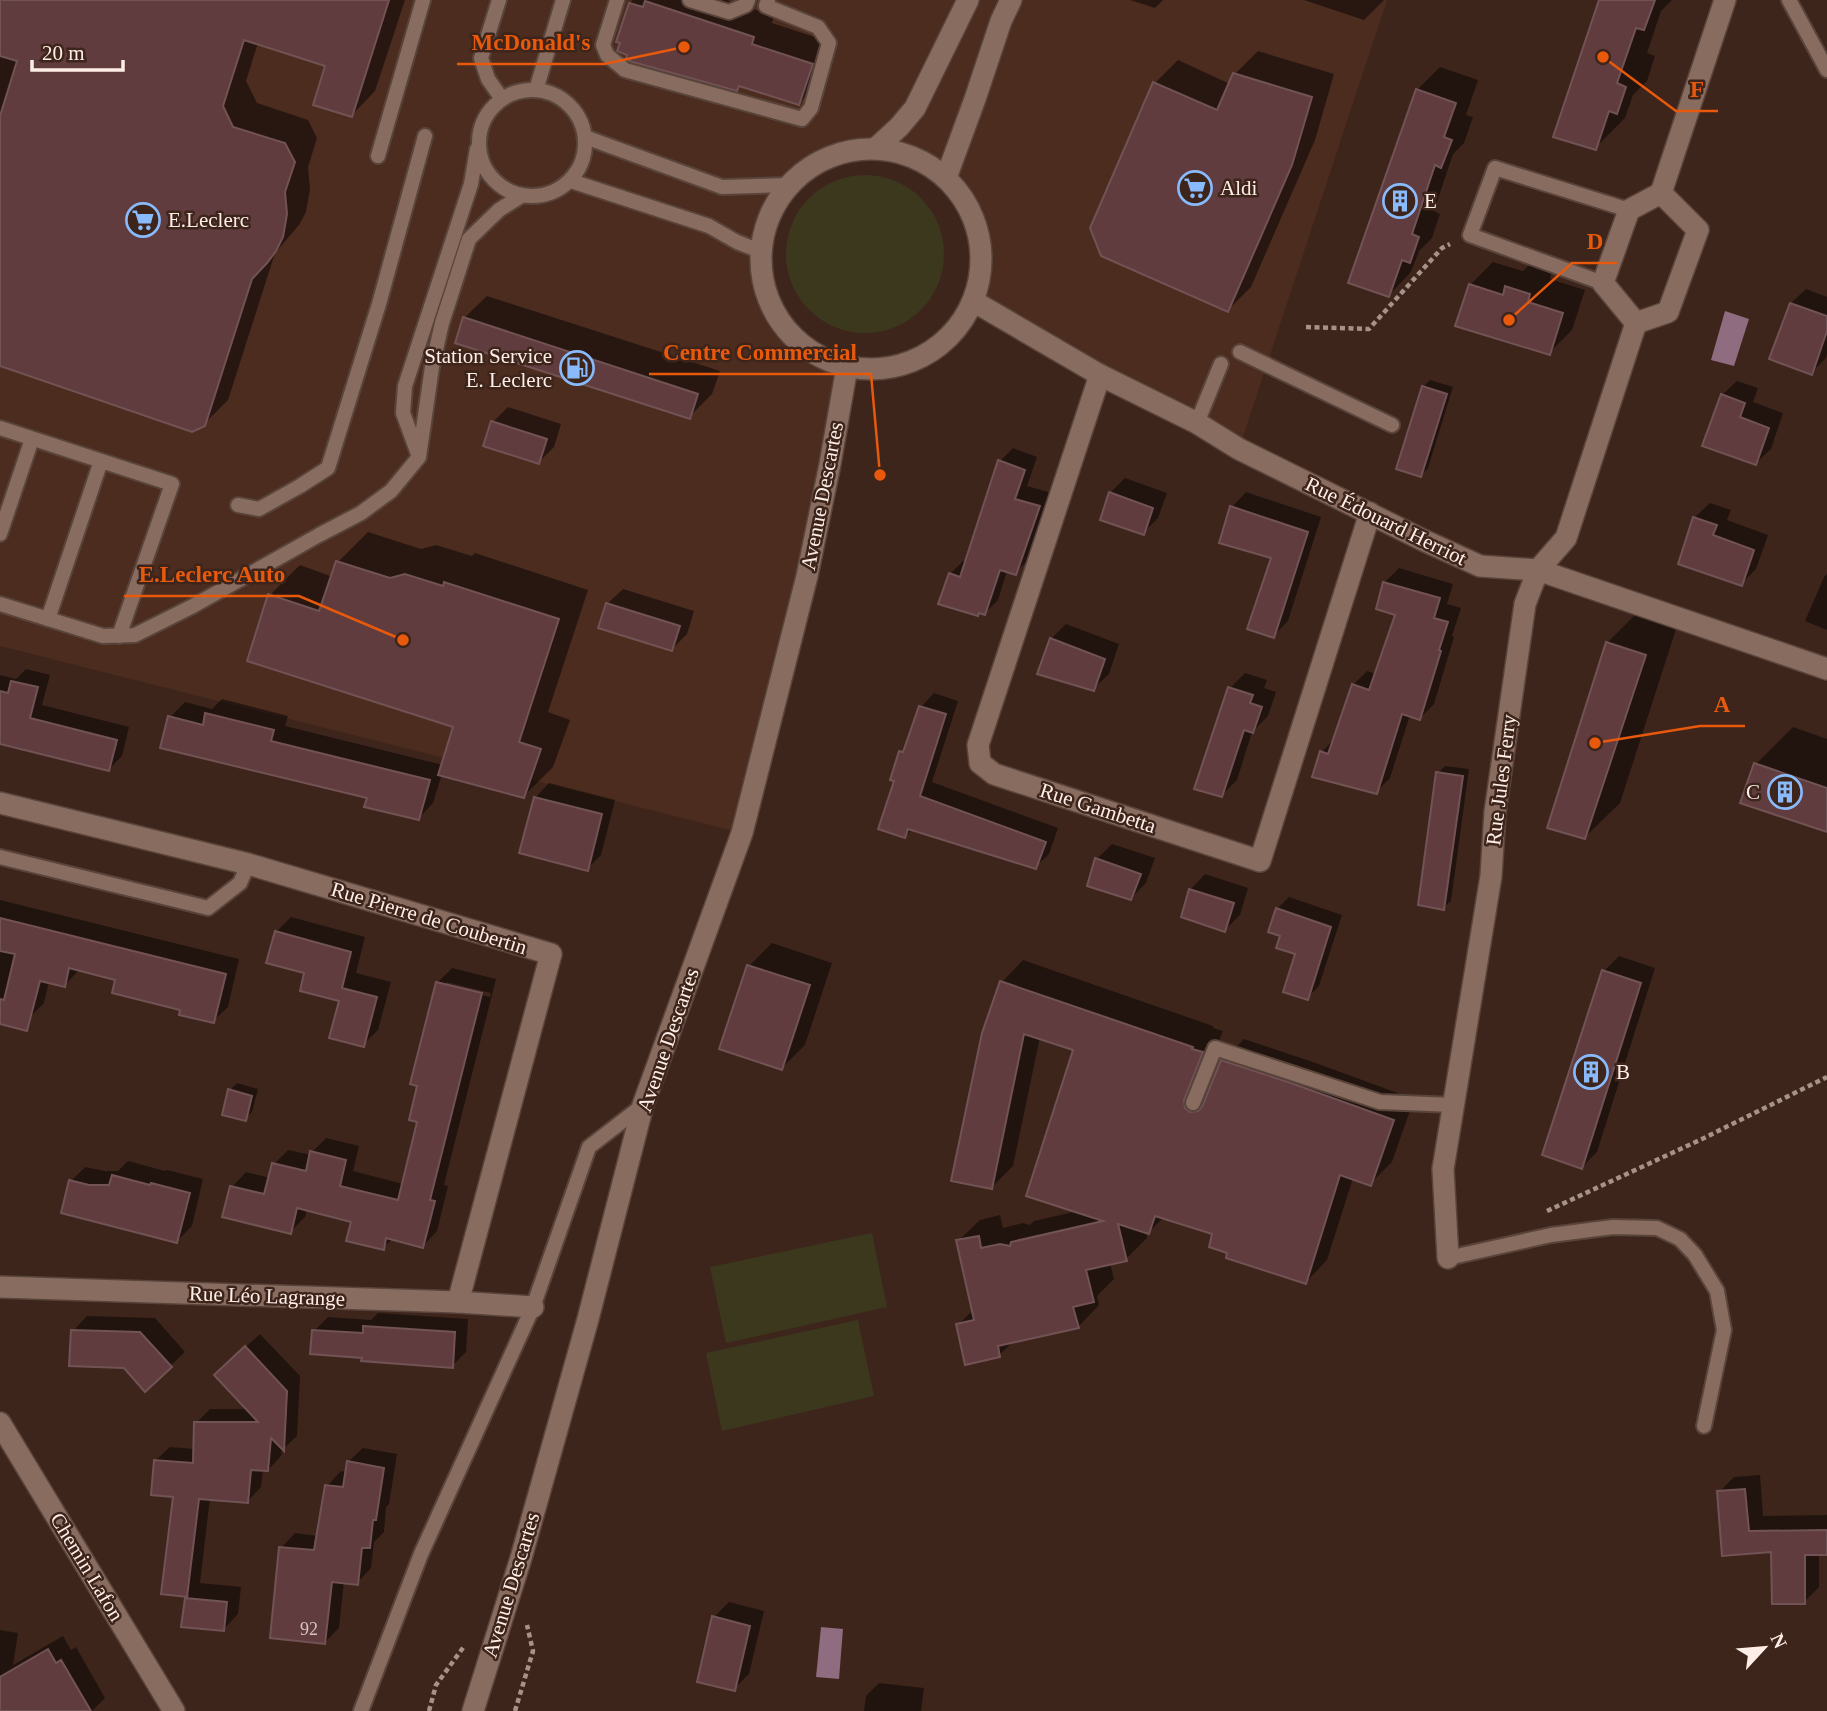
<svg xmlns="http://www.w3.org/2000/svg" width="1827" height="1711" font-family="'Times New Roman',serif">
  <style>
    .built { fill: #4b2c1e }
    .green { fill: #3b381d }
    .water { fill: #8f6c7f }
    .shadow { fill: #0007; fill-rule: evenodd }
    .building { fill: #603c3f; stroke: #725355; stroke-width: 2 }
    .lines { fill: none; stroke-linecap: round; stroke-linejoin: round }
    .lane-casing { stroke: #59443b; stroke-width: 18 }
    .street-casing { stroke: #59443b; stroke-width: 24 }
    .secondary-casing { stroke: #59443b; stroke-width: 24 }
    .path { stroke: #a7928a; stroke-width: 4.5; stroke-dasharray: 5 3.5; stroke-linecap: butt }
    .lane { stroke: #896c60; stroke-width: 14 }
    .street { stroke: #896c60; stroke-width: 21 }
    .secondary { stroke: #896c60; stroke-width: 21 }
    .labels { text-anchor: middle; stroke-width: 5; stroke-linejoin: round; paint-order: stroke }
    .number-label { font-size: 18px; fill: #d7c2bd }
    .poi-label { font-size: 21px; fill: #ffeee7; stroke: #3e251b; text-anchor: start }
    .street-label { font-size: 21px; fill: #ffeee7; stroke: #3e251b }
    .leader { fill: none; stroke: #e8590c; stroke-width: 2.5 }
    .callout-dot { fill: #e8590c; stroke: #3e251b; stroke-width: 2.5 }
    .callout-label { font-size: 23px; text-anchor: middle; font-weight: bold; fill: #e8590c; stroke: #3e251b; stroke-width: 5; stroke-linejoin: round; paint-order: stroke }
  </style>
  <rect width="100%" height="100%" fill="#3e251b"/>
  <!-- built -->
  <path class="built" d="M0,0h1387l-148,449 -266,-148 6,-19 2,-20 -15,-59 -20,-25 -98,-28 -60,35 -15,21 -9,23 -4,22 2,27 8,25 14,24 20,20 20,12 23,8 -105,466 -742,-187z"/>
  <!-- green -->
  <g class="green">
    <circle cx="865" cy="254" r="79"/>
    <path d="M872,1233l15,74 -161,36 -16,-76z"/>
    <path d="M858,1320l16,76 -152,35 -16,-78z"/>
  </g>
  <!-- water -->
  <g class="water">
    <path d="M1725,311l24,8 -15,47 -23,-6z"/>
    <path d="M821,1627l22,2 -4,50 -23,-2z"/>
  </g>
  <!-- shadow -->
  <g class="shadow">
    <path d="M0,0h405l-30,91 -23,24 -25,-50 -69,-22 -12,38 11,22 51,17 9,18 -9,29 2,22 -4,23 -7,13 -24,28 -47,147 -24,24 -204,-60z"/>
    <path d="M632,0h95l47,16 -2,7 61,20 -13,39 -21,21 -58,-18 -4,4 -108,-35 -7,-12 -4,-1z"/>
    <path d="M1130,0h33l-8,8z"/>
    <path d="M1304,0h80l-20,20z"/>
    <path d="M1601,0h71l-11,11 -14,42 8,3 -8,25 -14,14 -8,23 -30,30z"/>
    <path d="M1258,51l76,23 -19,66 -64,147 -23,23 -73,-227 23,-23 52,24 5,-10z"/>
    <path d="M1440,67l38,13 -12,35 7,2 -9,26 -11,11 -19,57 6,3 -8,24 -13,13 -8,21 -22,23 28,-205z"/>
    <path d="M1493,262l30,9 7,-7 22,7 -2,8 35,11 -13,40 -23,23 -79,-68z"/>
    <path d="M1806,289l21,8v57l-1,4 -15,15 -20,-70z"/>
    <path d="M487,296l233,75 -8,23 -23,23 -225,-99z"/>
    <path d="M1430,380l23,7 -25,81 -7,7 2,-88z"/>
    <path d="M1737,381l21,7 -5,14 30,11 -12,36 -15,14 -34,-68z"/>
    <path d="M508,407l53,17 -7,23 -15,15 -46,-40z"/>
    <path d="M1013,448l24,9 -10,29 25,7 -24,67 -13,13 -8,-2 -9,29 -13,13 -35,-39 13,-13 4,1 33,-101z"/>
    <path d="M1125,478l42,15 -9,25 -15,15 -33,-40z"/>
    <path d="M1246,492l75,25 -33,104 -15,15v-79l-41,-50z"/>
    <path d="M1710,503l21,7 -4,10 41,15 -12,34 -15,15 -47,-66z"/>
    <path d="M368,532l53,17 15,-4 36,11 3,-3 113,37 -40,122 22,8 -17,47 -30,30 -81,-23 -9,29 -15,16 -49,-23 -199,-79 15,-15 27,7 10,-10 66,17 -3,10 158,39 12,-39 -185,-131 30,-30 33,12 5,-15z"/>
    <path d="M1399,568l54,16 -6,20 14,4 -9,28 2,1 -20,67 -14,14 -10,-3 -20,63 -14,14 -54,-40 13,-14 18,-53 14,-14 9,3 22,-60 -20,-7 7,-25z"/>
    <path d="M1827,574v56l-22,-9 19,-44z"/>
    <path d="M623,589l71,22 -7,23 -15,15 -65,-45z"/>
    <path d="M1642,608l37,12 -59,183 -35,34 22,-194z"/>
    <path d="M1066,624l53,20 -10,30 -16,15 -42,-50z"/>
    <path d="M26,669l24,6 -8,30 87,22 -7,29 -13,13 -109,-27v-67l16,4z"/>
    <path d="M1245,673l22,7 -3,8 12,4 -8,24 -16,16 -15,48 -15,15 8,-107z"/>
    <path d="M934,693l24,8 -26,81 126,46 -9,26 -14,13 -122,-38 -8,7 -4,-84 7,-7 13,-38z"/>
    <path d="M1793,727l34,12v91l-71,-66z"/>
    <path d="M1445,766l24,3 -18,132 -8,7 -5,-135z"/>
    <path d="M549,783l66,17 -14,55 -14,14 -52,-71z"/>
    <path d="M1112,844l43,14 -9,25 -15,15 -34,-39z"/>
    <path d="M1205,874l43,14 -8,27 -15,15 -35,-40z"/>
    <path d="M1289,897l53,18 -23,71 -12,12 -10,-45 -15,-18 -5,-26z"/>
    <path d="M0,900l239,59 -11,48 -15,14 -96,-42 -38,-9 -14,15 -16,-4 -5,22 -15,15 -29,-7z"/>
    <path d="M291,917l74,20 -9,36 35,9 -13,48 -15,15 -22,-45 -35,-28 -30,-40z"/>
    <path d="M772,943l60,20 -27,82 -23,23 -33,-102z"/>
    <path d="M1619,956l36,12 -58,184 -15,15 22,-196z"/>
    <path d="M1023,960l190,66v2l10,3 -18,46 1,10 4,3 12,-29 22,-22 69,23 101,37 -22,63 -22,22 -17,-6 -26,82 -21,22 -77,-30 -15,-19 -50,-16 -15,15 -3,-1 1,7 -21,21 -16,4 4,16 -17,17 2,9 -21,22 -64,14 -15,14 -41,-30 16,-16 -16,-68 22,-21 20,-5 3,13 20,-5 7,2 4,-4 44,-10 -3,-162 -35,-12 -27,129 -22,22 11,-206z"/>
    <path d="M452,968l44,11 -52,206 4,1 -11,45 -14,15 -30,-8 -10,10 -30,-27 -46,-12 -2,8 -15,15 -58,-45 14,-15 24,6 4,-14 14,-14 23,5 1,-3 14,-14 33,8 -6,25 50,13 16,-63v-36l-6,-2 25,-101zM446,982l45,11 -1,4 -44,-11z"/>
    <path d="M237,1083l21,6 -6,23 -7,7 -15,-29z"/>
    <path d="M128,1161l37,10 2,-1 36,9 -11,47 -15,15 -106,-60 14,-14 20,4h13z"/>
    <path d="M378,1313l90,6 -2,33 -14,14 -89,-10 -49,-25 14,-14 43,3z"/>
    <path d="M87,1316l68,2 30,34 -15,14h-46l-51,-35z"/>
    <path d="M260,1334l40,42 -3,60 -15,14 -1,6 -13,14 -5,-1 -2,18 -13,14 -38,-3 -10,85 41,4 -3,27 -15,16 -37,-31 4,-4 -27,-2 12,-98 -19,-35 14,-13 25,2 1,-26 14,-14h38l-18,-48z"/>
    <path d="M363,1448l34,6 -8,50 -3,3 -2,25 -10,10 -3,26 -14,15 -13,-2 -5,47 -14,14 -44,-94 14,-15 23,3 9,-50 14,-15 6,1 1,-10z"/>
    <path d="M1760,1475l3,41 64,-1v38h-8v34l-15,15 -31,-52 -49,4 -5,-62 15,-15z"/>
    <path d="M729,1602l35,9 -15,63 -15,15 -20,-72z"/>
    <path d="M0,1630l18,3 -5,32 50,-29 8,14 5,-3 29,51 -13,13h-92z"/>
    <path d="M879,1683l45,5 -3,23h-57l2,-15z"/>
  </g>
  <!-- building -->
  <g class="building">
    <path d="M0,0h389l-37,117 -39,-12 12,-39 -81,-26 -21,66 10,21 52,16 10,19 -10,30 2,22 -4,23 -7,14 -9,12 -15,16 -47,147 -13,6 -192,-66v-250l17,-55 -17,-5z"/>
    <path d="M1599,0h56l-11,30 -8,-2 -19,55 9,4 -9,27 -8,-3 -13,39 -43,-13z"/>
    <path d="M645,1l109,36 -2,7 61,20 -14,41 -60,-19 -2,5 -108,-30 -3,-3 1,-3 -10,-4 3,-8 -4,-1 13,-39 14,4z"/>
    <path d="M1233,73l79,24 -20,68 -64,147 -127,-56 -11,-28 63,-146 64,28z"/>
    <path d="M1416,89l40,14 -12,34 8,3 -11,28 -6,-3 -23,69 7,3 -9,26 -8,-3 -13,37 -41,-14z"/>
    <path d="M1469,284l34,11 2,-9 25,8 -2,8 35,11 -13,42 -95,-29z"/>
    <path d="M1790,303l37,13v15l-15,44 -43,-16z"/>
    <path d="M463,317l235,77 -8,25 -235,-76z"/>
    <path d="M1422,386l25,8 -26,83 -25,-8z"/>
    <path d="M1721,394l24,9 -5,14 29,11 -13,37 -54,-19z"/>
    <path d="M491,421l56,18 -8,25 -56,-18z"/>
    <path d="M998,460l27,10 -10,29 25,7 -24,69 -16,-5 -15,45 -6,-2 -1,3 -40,-12 11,-31 11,4z"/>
    <path d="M1109,492l44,16 -9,27 -44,-15z"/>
    <path d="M1230,506l78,26 -34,106 -27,-9 24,-71 -52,-15z"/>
    <path d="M1693,517l24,8 -4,10 41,15 -12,36 -64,-22z"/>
    <path d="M336,561l54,17 15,-4 38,12 1,-4 115,37 -40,123 22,7 -17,49 -86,-23 15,-48 -206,-66 21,-67 51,17z"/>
    <path d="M1383,582l57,16 -6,20 14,4 -9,28 2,1 -21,69 -18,-6 -25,80 -65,-17 8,-26 8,3 24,-70 17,6 26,-75 -19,-6z"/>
    <path d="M606,603l74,23 -8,25 -74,-23z"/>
    <path d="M1050,638l55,21 -11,32 -57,-17z"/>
    <path d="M1606,642l40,13 -61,184 -38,-11z"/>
    <path d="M11,681l27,6 -8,31 87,22 -8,31 -109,-27v-53l8,2z"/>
    <path d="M1228,687l25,8 -3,8 12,4 -9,26 -9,-3 -22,67 -28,-8z"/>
    <path d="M919,706l27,8 -26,82 126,46 -10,27 -128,-40 -3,9 -27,-9 16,-48 -4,-1 9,-29 4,1z"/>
    <path d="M205,713l69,17 -3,11 159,39 -11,40 -55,-13 3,-9 -207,-50 8,-32 35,9z"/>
    <path d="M1754,763l73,25v44l-87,-29z"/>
    <path d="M1436,772l27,4 -19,134 -26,-5z"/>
    <path d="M534,797l68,17 -14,57 -69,-18z"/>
    <path d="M1095,858l46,16 -10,26 -44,-14z"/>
    <path d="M1189,889l45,14 -9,29 -44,-15z"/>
    <path d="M1276,908l55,19 -23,73 -25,-8 12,-38 -19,-6 4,-12 -12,-4z"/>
    <path d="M0,918l226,56 -12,49 -35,-8 1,-5 -68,-17 3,-13 -46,-12 -4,19 -25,-6 -13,50 -27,-7v-25l4,1 11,-46 -15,-3z"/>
    <path d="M275,931l76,21 -9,36 35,9 -13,50 -35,-9 10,-37 -39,-10 4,-18 -38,-10z"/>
    <path d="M747,965l63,20 -28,85 -63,-21z"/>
    <path d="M1602,970l39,13 -59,186 -40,-14z"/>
    <path d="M1000,981l193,66 -1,2 11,3 -19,48 1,8 5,4 8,-1 4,-4 19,-47 70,23 103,37 -23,66 -31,-11 -34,109 -80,-26 1,-5 -18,-6 3,-13 -57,-18 -6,18 -31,-10 9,37 -41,9 8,32 -21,5 6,21 -81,18 2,11 -35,8 -9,-41 18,-4 -18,-80 23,-4 2,12 19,-4 10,2 1,-4 92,-21 -77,-25 47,-146 -49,-16 -32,155 -41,-8 31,-148z"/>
    <path d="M436,982l46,11 -52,207 5,1 -12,47 -37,-10 -2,12 -38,-9 5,-19 -54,-14 -6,26 -69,-17 8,-31 34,8 8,-31 34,8 4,-20 36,9 -6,26 58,14 19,-78 -8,-2 8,-34 -7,-2z"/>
    <path d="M228,1089l24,7 -6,25 -24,-6z"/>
    <path d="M112,1175l38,10 1,-2 39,10 -13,50 -116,-30 8,-33 20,5h20z"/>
    <path d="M363,1326l92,6 -2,36 -92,-7 1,-3 -52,-4 2,-24 51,3z"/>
    <path d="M71,1330l69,2 32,35 -27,25 -21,-24 -55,-2z"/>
    <path d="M245,1346l42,45 -3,60 -13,-13 -3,33 -17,-1 -3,33 -49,-4 -12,98 -26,-3 12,-97 -22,-2 3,-35 39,3 1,-41h64l-44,-47z"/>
    <path d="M347,1461l37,7 -8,52h-3l-3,28h-8l-4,37 -26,-3 -7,62 -55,-6 9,-91 35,3 11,-65 18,2z"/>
    <path d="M1745,1489l4,42 78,-1v25h-22v49h-33l-1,-52 -49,4 -5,-65z"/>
    <path d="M185,1598l42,4 -3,29 -43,-4z"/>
    <path d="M712,1616l38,10 -15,65 -38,-9z"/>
    <path d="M48,1649l8,14 5,-3 30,51h-91v-34z"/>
  </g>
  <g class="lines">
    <!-- lane casing -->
    <g class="lane-casing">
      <g id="lane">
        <path d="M499,0l-18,58 7,21 14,20"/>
        <path d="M617,0l-14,45 4,10 18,15 177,49 9,-11 18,-65 -11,-16 -52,-21 2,-6"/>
        <path d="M690,0l39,12 17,-7 2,-5"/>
        <path d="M1789,0l38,70"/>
        <circle cx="532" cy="143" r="53"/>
        <path d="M536,90l27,-90"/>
        <path d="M585,137l137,50 66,-2"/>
        <path d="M378,156l45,-156"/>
        <path d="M571,181l138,45 28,16 23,9"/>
        <path d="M1603,283l-133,-48 25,-67 134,42"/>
        <path d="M1240,352l152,73"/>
        <path d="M1197,423l24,-59"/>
        <path d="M0,428l172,56 -53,152"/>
        <path d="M418,454l-15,-41 2,-27 66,-202 6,-35"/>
        <path d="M238,505l21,4 41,-23 28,-18 51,-164 46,-168"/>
        <path d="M0,534l32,-95"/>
        <path d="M0,604l103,32 32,-1 58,-29 126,-71 42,-22 30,-22 28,-34 13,-90 10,-44 27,-84 30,-29 22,-14"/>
        <path d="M48,619l53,-158"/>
        <path d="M0,857l208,51 32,-25 8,-19"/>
        <path d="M1193,1103l22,-55 165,54 73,3"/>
        <path d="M1448,1258l103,-23 62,-8 44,1 23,11 15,16 22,36 7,39 -20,96"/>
        <path d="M361,1711l60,-157 112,-247 56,-160 53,-41"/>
      </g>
    </g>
    <!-- street casing -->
    <g class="street-casing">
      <g id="street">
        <path d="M1661,193l37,37 -30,82 -32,11 -33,-40 26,-73z"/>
        <path d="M1661,193l64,-193"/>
        <path d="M973,301l127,74 97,48 42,26 184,91 57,26 58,4 289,99"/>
        <path d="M1100,375l-122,370 2,18 14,11 266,87 110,-348"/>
        <path d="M0,803l248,61 303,90 -93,348"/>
        <path d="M1448,1258l-5,-89 48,-293 4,-64 30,-208 13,-34 28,-32 70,-215"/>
        <path d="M0,1287l458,15 75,5"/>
      </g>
    </g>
    <!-- secondary casing -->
    <g class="secondary-casing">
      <g id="secondary">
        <path d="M876,148l23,-21 16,-19 53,-108"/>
        <circle cx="871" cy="259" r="110"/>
        <path d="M946,178l29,-79 26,-78 10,-21"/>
        <path d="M0,1423l174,288"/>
        <path d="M473,1711l48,-153 67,-239 55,-214 99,-272 65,-257 23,-112 17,-97"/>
      </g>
    </g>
    <!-- path -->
    <g class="path">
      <path d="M1306,327l63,2 73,-81 8,-4"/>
      <path d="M1547,1211l155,-72 125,-62"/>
      <path d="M429,1711l7,-26 29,-40"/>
      <path d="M515,1711l18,-60 -6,-26"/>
    </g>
    <!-- lane -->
    <use href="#lane" class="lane"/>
    <!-- street -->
    <use href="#street" class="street"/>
    <!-- secondary -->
    <use href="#secondary" class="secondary"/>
  </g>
  <!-- icons -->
  <defs>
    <g id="supermarket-ring" transform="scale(1.75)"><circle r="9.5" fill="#3e251b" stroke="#89bafc" stroke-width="1.5"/><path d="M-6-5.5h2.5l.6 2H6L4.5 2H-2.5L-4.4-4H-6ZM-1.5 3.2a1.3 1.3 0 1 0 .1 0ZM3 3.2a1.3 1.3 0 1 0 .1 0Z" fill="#89bafc"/></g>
    <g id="building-ring" transform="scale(1.75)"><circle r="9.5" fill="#3e251b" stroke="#89bafc" stroke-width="1.5"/><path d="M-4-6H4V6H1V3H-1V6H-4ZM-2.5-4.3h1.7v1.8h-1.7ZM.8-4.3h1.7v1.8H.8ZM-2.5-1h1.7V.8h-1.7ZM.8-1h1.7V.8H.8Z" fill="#89bafc"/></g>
    <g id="fuel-ring" transform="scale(1.75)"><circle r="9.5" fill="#3e251b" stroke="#89bafc" stroke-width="1.5"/><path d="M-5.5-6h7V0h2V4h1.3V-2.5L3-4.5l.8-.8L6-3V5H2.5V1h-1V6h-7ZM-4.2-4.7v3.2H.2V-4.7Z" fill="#89bafc"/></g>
  </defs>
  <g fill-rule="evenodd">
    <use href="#supermarket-ring" x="1195" y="188"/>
    <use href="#building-ring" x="1400" y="201"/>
    <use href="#supermarket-ring" x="143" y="220"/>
    <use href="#fuel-ring" x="577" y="368"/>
    <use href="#building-ring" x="1785" y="792"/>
    <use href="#building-ring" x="1591" y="1072"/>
  </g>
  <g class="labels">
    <!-- number labels -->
    <g class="number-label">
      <text x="309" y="1635">92</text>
    </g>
    <!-- poi labels -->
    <g class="poi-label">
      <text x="1220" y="195">Aldi</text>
      <text x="1424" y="208">E</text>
      <text x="168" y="227">E.Leclerc</text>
      <text x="552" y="363" text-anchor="end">Station Service<tspan x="552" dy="24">E. Leclerc</tspan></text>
      <text x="1760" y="799" text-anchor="end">C</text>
      <text x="1616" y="1079">B</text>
    </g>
    <!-- street labels -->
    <g class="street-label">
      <text transform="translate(822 496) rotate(-79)" y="7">Avenue Descartes</text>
      <text transform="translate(1386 521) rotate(26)" y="7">Rue Édouard Herriot</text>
      <text transform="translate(1501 780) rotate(-83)" y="7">Rue Jules Ferry</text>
      <text transform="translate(1098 808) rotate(18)" y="7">Rue Gambetta</text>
      <text transform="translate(429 918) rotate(17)" y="7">Rue Pierre de Coubertin</text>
      <text transform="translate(668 1040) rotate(-71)" y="7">Avenue Descartes</text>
      <text transform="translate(267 1296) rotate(2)" y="7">Rue Léo Lagrange</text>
      <text transform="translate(87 1567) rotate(59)" y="7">Chemin Lafon</text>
      <text transform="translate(511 1585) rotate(-73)" y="7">Avenue Descartes</text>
    </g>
  </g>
  <!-- callouts -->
  <path class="leader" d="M684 47L604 64H457M1603 57L1676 111H1718M1509 320L1572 263H1617M880 475L871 374H649M403 640L299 596H124M1595 743L1700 726H1745"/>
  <g class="callout-dot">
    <circle cx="684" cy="47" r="7"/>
    <circle cx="1603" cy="57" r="7"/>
    <circle cx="1509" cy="320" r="7"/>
    <circle cx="880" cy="475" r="7"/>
    <circle cx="403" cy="640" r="7"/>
    <circle cx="1595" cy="743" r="7"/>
  </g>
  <g class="callout-label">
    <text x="531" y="50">McDonald's</text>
    <text x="1697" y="97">F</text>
    <text x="1595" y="249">D</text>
    <text x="760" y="360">Centre Commercial</text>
    <text x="212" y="582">E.Leclerc Auto</text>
    <text x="1722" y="712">A</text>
  </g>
  <!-- north arrow -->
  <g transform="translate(1764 1648) rotate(64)" stroke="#3e251b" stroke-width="5" paint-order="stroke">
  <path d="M0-5L12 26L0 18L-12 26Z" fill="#ffeee7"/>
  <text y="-10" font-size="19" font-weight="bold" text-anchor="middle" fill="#ffeee7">N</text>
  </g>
  <!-- scale -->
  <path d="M32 60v10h91v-10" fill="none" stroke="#ffeee7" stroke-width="3.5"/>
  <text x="42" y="60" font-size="21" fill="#ffeee7" stroke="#3e251b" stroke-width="5" paint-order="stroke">20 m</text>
</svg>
